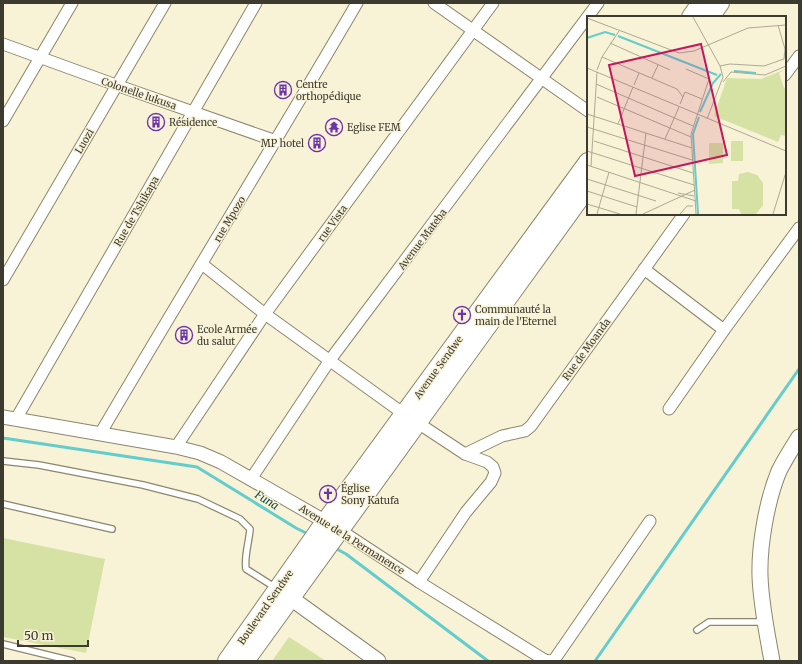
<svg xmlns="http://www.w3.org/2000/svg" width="802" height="664" font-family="Merriweather,serif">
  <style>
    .green { fill: #d5e2a4 }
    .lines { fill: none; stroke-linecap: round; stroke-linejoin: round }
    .stream { stroke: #63cdcd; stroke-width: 3 }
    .service-casing { stroke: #8c866d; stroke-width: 8 }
    .minor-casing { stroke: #8c866d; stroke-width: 13 }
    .tertiary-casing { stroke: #8c866d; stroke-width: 15 }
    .secondary-casing { stroke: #8c866d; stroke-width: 17 }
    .trunk-casing { stroke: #8c866d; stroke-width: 20 }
    .service { stroke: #fff; stroke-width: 5.5 }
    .minor { stroke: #fff; stroke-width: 11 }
    .tertiary { stroke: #fff; stroke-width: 13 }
    .secondary { stroke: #fff; stroke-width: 15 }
    .trunk { stroke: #fff; stroke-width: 18 }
    .labels { text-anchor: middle; stroke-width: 3; stroke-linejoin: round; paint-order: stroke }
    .poi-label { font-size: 10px; fill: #3d3b30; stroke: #f8f2d6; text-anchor: start }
    .street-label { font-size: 10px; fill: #3d3b30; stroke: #f8f2d6 }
    .water-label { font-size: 11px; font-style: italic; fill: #164646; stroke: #f8f2d6 }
    .inset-river { fill: none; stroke: #63cdcd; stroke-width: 2 }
    .inset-road { fill: none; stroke: #ada994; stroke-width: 1 }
    .view { fill: #c2185b; fill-opacity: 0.15; stroke: #c2185b; stroke-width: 2 }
    .inset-edge { fill: none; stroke: #3d3b30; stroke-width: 2 }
  </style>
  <rect width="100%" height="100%" fill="#f8f2d6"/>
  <!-- green -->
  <g class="green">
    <path d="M3,538l102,21 -19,94 -83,-16z"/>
    <path d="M289,637l37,24h-54z"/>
  </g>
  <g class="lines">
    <!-- stream -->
    <g class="stream">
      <path d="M3,438l194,29 99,61 12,6"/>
      <path d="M335,548l11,6 142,107"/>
      <path d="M595,661l204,-292"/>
    </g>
    <!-- service casing -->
    <g class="service-casing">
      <g id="service">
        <path d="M3,461l36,4 104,20 55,14 42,20 10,10c-1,14 -6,27 -4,40l30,19"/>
        <path d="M3,504l109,25"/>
        <path d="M697,630l12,-8h56"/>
        <path d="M3,644l69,17"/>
      </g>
    </g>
    <!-- minor casing -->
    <g class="minor-casing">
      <g id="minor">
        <path d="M434,3l154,108"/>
        <path d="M3,44l113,41 160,56"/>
        <path d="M785,75l14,-19"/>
        <path d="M3,121l69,-118"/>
        <path d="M202,264l63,50 139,100"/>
        <path d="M644,269l80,61"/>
        <path d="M3,280l162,-277"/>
        <path d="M669,409l55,-79 75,-102"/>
        <path d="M16,419l240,-416"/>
        <path d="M418,423l47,31 22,8 6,5 2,6 -4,9 -25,30 -47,70"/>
        <path d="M100,434c85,-145 173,-287 257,-431"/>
        <path d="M176,447l89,-133 228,-311"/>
        <path d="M465,454l37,-18 23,-5 6,-5 153,-212"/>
        <path d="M251,479l79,-119 268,-357"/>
        <path d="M340,530l79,52 124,77 5,2"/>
        <path d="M549,661l5,-1 96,-139"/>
      </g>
    </g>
    <!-- tertiary casing -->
    <g class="tertiary-casing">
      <path id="tertiary" d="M3,417l173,30 24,6 21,9 112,64"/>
    </g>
    <!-- secondary casing -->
    <g class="secondary-casing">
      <g id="secondary">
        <path d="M281,591l97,70"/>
        <path d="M772,661c-5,-28 -11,-56 -12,-85 -1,-31 7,-76 19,-105 6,-12 13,-23 20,-34"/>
      </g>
    </g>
    <!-- trunk casing -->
    <g class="trunk-casing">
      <g id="trunk">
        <path d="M691,17l10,-14"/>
        <path d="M710,17l10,-14"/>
        <path d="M227,661l93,-132 268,-367"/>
        <path d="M245,661l343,-474"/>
      </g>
    </g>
    <!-- service -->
    <use href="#service" class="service"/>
    <!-- minor -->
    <use href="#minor" class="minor"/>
    <!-- tertiary -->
    <use href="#tertiary" class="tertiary"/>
    <!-- secondary -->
    <use href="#secondary" class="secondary"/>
    <!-- trunk -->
    <use href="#trunk" class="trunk"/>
  </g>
  <!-- icons -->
  <defs>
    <g id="building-ring" transform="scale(0.9)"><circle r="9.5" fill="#f8f2d6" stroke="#6d34aa" stroke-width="1.5"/><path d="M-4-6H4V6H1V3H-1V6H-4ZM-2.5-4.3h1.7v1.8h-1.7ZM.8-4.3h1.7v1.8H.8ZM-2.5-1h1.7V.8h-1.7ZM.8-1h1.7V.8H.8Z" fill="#6d34aa"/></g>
    <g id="temple-ring" transform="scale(0.9)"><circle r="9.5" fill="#f8f2d6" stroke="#6d34aa" stroke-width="1.5"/><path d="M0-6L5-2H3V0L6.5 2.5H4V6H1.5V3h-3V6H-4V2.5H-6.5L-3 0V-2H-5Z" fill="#6d34aa"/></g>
    <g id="church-ring" transform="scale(0.9)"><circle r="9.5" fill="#f8f2d6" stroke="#6d34aa" stroke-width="1.5"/><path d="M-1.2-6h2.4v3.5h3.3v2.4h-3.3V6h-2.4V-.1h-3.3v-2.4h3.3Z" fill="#6d34aa"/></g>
  </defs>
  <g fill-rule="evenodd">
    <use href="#building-ring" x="283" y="90"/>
    <use href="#building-ring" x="156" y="122"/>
    <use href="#temple-ring" x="334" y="127"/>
    <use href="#building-ring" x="317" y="143"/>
    <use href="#church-ring" x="462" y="315"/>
    <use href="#building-ring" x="184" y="335"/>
    <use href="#church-ring" x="328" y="494"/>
  </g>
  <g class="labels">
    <!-- poi labels -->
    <g class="poi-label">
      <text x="296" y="88">Centre<tspan x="296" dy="12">orthopédique</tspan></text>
      <text x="169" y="126">Résidence</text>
      <text x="347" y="131">Eglise FEM</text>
      <text x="304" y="147" text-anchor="end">MP hotel</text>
      <text x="475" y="313">Communauté la<tspan x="475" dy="12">main de l'Eternel</tspan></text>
      <text x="197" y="333">Ecole Armée<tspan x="197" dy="12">du salut</tspan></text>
      <text x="341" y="492">Église<tspan x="341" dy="12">Sony Katufa</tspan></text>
    </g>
    <!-- street labels -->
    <g class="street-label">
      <text transform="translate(139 93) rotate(19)" y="4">Colonelle lukusa</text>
      <text transform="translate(84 141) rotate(-60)" y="4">Luozi</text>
      <text transform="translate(136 211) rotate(-60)" y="4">Rue de Tshikapa</text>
      <text transform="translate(229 219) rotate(-59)" y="4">rue Mpozo</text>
      <text transform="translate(332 223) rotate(-54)" y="4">rue Vista</text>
      <text transform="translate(422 239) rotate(-53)" y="4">Avenue Mateba</text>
      <text transform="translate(586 349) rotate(-54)" y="4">Rue de Moanda</text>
      <text transform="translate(438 367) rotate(-54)" y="4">Avenue Sendwe</text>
      <text transform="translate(352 539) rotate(32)" y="4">Avenue de la Permanence</text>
      <text transform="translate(265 607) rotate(-55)" y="4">Boulevard Sendwe</text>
    </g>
    <!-- water labels -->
    <g class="water-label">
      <text transform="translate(267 500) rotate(32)" y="4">Funa</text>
    </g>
  </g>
  <!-- overview -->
  <g transform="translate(587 16)">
    <rect width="199" height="199" fill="#f8f2d6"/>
    <path d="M199,53l-7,4 5,15h2v48l-5,-1 -3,7 -64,-26 13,-38 34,1zM144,125h12v20h-12zM122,127h14v20l-14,1zM161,156l9,3 6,8v22l-7,9h-15l-2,-5h-7v-28h6l1,-7z" fill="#d5e2a4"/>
    <path class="inset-river" d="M31,20l99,39M0,22l18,-6 10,3M147,55l22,2M113,96l13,-29 8,-9M111,198l-5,-80 6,-17"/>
    <path class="inset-road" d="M106,1l27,49 3,11 -16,42M0,2l92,35 15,-2 54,-23 38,-3M23,27l60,27M15,41l75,32 6,8M133,50l10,-2 34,2 20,-7 1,-10 -7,-24M0,52l199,83M99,53l23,10 -18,55 5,80M10,54l5,-13 17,-26M65,62l6,-13M136,66l8,-10 34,3 21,-9M9,68l97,42M47,69l5,-12M10,81l94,40M93,88l5,-12 17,7M0,98l105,34M31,108l15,-37M0,111l105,33M78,123l14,-32M7,125l99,32M0,135l107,34M0,149l109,36M4,150l6,-94M0,163l69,22M0,175l50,16M91,177l16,3M0,188l33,10M10,198l12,-42M49,198l10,-81M56,198l52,-24M93,198l7,-8h6M186,198l13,-42"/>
    <path class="view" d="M114,28l26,111 -92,21 -26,-111z"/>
    <rect width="199" height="199" class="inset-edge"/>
  </g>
  <!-- border -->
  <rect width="802" height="664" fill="none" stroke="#3d3b30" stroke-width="8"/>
  <!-- scale -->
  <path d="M18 640v6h70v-6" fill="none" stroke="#3d3b30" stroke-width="2"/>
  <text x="24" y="640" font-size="12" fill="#3d3b30" stroke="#f8f2d6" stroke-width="3" paint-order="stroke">50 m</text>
</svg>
